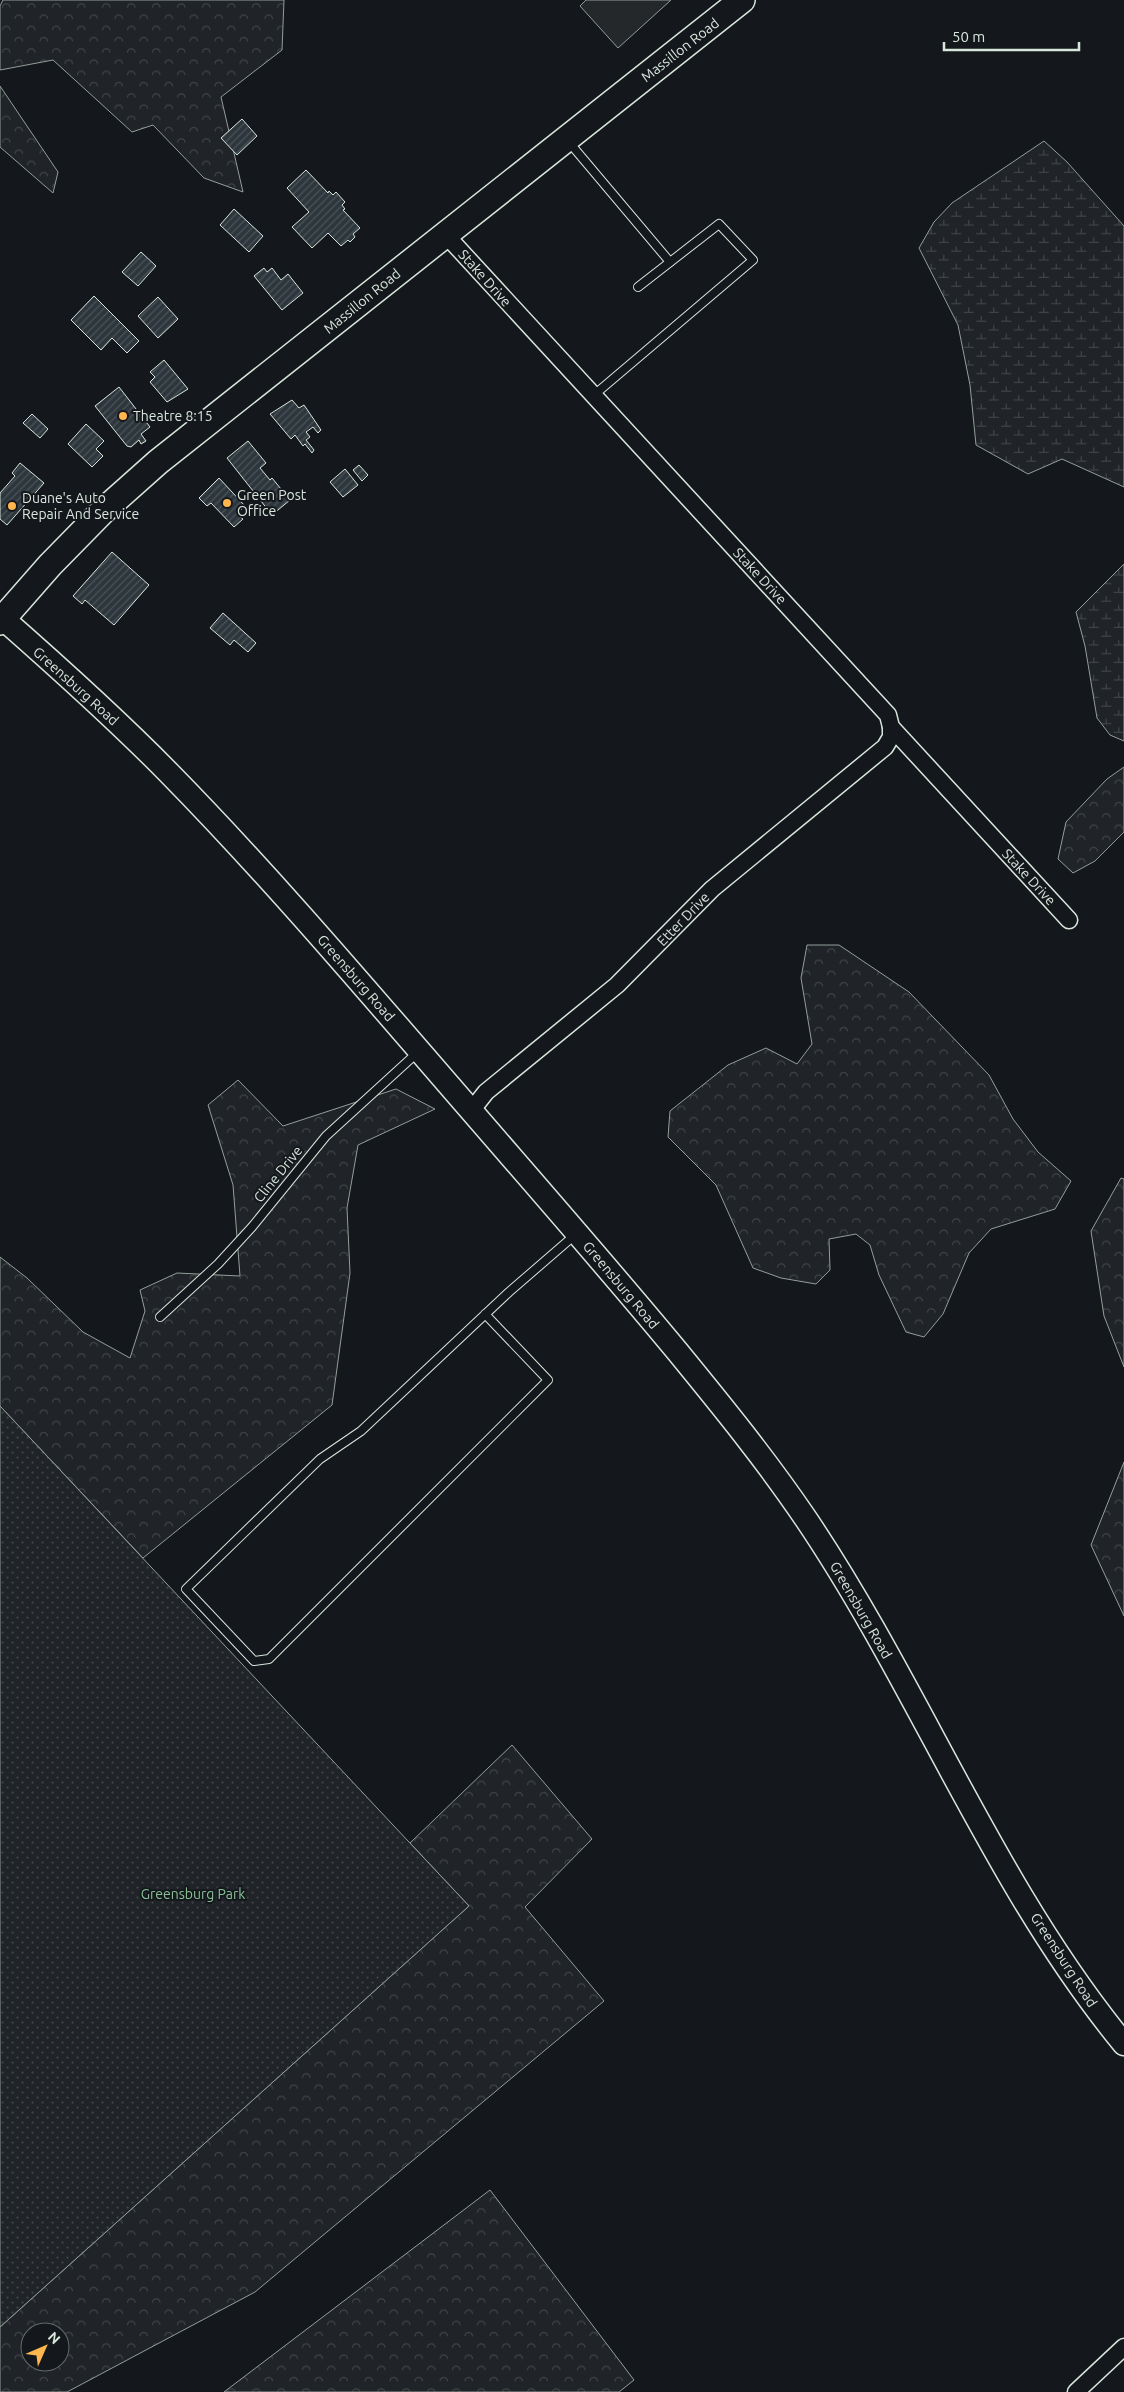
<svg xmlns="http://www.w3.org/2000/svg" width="1124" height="2392" font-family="Ubuntu,sans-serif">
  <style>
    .forest { fill: url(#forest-crowns); stroke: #939e99; fill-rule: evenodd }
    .wetland { fill: url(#wetland-marsh); stroke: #939e99 }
    .park { fill: url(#park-dots); stroke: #939e99 }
    .parking { fill: #24282b; stroke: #939e99 }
    .building { fill: url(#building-hatch); stroke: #d8e6dc }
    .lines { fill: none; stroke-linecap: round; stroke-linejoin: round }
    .lane-casing { stroke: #d8e6dc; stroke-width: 10 }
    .street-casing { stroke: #d8e6dc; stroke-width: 19 }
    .secondary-casing { stroke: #d8e6dc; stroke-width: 25 }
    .primary-casing { stroke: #d8e6dc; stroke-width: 28 }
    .lane { stroke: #14181c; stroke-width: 8 }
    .street { stroke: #14181c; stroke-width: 16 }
    .secondary { stroke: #14181c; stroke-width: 22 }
    .primary { stroke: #14181c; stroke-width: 25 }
    .poi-dot { fill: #ffb74d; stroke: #14181c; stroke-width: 2 }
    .labels { text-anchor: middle; stroke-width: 4; stroke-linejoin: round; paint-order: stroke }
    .street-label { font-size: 14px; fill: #d8e6dc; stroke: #14181c }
    .poi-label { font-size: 14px; fill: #d8e6dc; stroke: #14181c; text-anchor: start }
    .park-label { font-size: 14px; fill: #8ac095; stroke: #14181c }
  </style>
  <defs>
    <pattern id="forest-crowns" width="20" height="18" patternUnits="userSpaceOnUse" patternTransform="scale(1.25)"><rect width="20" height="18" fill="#202428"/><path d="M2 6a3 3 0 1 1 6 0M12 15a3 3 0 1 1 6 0" fill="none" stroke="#404447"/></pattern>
    <pattern id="wetland-marsh" width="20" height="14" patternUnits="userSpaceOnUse" patternTransform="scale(1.25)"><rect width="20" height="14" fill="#202428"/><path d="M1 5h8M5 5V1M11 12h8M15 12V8" fill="none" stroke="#404447"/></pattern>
    <pattern id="park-dots" width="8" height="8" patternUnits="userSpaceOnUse" patternTransform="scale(1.25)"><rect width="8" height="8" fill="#202428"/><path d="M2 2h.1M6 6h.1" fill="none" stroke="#404447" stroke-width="1.8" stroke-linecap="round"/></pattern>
    <pattern id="building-hatch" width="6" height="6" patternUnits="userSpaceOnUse" patternTransform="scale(1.25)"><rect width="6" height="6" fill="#2c363c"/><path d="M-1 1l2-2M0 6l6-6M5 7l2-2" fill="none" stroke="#4a5358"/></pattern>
  </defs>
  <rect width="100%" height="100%" fill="#14181c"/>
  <!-- forest -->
  <g class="forest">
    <path d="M3,0h281l-2,50 -61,47 22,95 -39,-14 -51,-53 -21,7 -79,-72 -53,10v-64z"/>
    <path d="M0,86l58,86 -5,21 -53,-46z"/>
    <path d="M1124,767v65l-29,29 -22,12 -15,-14 8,-37 41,-43z"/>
    <path d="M807,945h32l70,47 80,83 24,44 25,33 33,29 -16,28 -64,20 -22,24 -26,61 -19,23 -18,-5 -27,-57 -9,-30 -14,-11 -27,5 1,31 -14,14 -35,-6 -28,-10 -37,-83 -48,-48 2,-26 58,-46 38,-17 31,16 15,-20 -11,-66z"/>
    <path d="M238,1080l45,46 113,-37 39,20 -77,36 -11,63 3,65 -18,132 -189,153 -143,-152v-149l27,21 56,54 47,26 15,-47 -5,-21 37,-17 63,3 -7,-91 -25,-80z"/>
    <path d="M1121,1178l3,1v188l-20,-51 -13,-85z"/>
    <path d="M1124,1462v154l-33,-71z"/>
    <path d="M512,1745l80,94 -67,68 79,94 -349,291 -188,100h-67v-65l469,-421 -59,-63zM30,2332h30v30h-30z"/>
    <path d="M490,2190l144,190 -15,12h-395z"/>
  </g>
  <!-- wetland -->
  <g class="wetland">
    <path d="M1044,141l23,21 57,64v261l-62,-28 -34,15 -52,-29 -6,-60 -12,-60 -39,-77 15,-26 18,-19z"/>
    <path d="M1124,564v177l-14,-6 -13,-17 -12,-72 -9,-34z"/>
  </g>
  <!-- park -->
  <path class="park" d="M0,1406l469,500 -469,421z"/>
  <!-- parking -->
  <path class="parking" d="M586,0h85l-53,48 -38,-42z"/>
  <!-- building -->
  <g class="building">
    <path d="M242,119l15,17 -20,19 -16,-17z"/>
    <path d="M306,170l22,23 1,-2 4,4 3,-3 9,10 -3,3 3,4 -2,1 17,18 -7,6 2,3 -5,5 -2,-2 -7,6 -13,-13 -16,15 -20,-21 17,-15 -22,-24z"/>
    <path d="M234,209l29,27 -14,16 -29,-27z"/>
    <path d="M141,252l15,14 -18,20 -16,-14z"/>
    <path d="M264,268l3,4 5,-4 9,12 7,-6 15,19 -21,17 -28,-34z"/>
    <path d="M94,296l45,45 -12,12 -15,-15 -11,12 -30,-30z"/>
    <path d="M158,297l20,22 -20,19 -20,-22z"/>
    <path d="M164,360l24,29 -21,13 -17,-20 5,-5 -5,-5z"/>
    <path d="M119,387l31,40 -9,7 5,7 -5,3 -2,-4 -8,7 -4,-1 -32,-40z"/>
    <path d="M292,400l7,8 5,-3 17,25 -3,3 -5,-6 -7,5 4,5 -4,3 8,10 -2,3 -7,-9 -2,2 -8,-11 -4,4 -21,-25z"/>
    <path d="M32,414l16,15 -8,9 -17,-15z"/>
    <path d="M86,424l18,17 -8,8 7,7 -11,11 -24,-23z"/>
    <path d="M248,441l18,22 -6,5 10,12 2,-2 18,22 -18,15 -45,-57z"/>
    <path d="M20,463l24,20 -37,42 -7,-6v-26l15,-17 -3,-3z"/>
    <path d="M359,465l9,10 -6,6 -9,-11z"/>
    <path d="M345,469l13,16 -15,12 -13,-15z"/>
    <path d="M219,478l26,28 -8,8 6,5 -9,8 -23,-24 -4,3 -8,-8z"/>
    <path d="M112,552l37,33 -35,40 -29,-25 -3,4 -9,-8z"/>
    <path d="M223,613l33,30 -8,9 -14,-12 -4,5 -20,-17z"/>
  </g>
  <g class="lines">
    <!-- lane casing -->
    <g class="lane-casing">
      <g id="lane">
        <path d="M568,141l102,121"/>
        <path d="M594,395l159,-135 -34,-36 -81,63"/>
        <path d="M485,1314l63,66 -279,279 -15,2 -68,-72 134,-130 41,-28 148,-139 67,-58"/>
        <path d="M160,1317l58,-53 34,-37 74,-91 92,-84"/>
      </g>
    </g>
    <!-- street casing -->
    <g class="street-casing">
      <g id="street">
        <path d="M445,234l443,481 3,12 178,193"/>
        <path d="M471,1111l15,-19 131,-107 95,-96 173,-142 6,-10v-10"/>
        <path d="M1076,2392l48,-45"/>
      </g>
    </g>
    <!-- secondary casing -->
    <g class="secondary-casing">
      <path id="secondary" d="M0,616c57,50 115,102 168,156 105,107 202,222 300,335 70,81 141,162 209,244 45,55 89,109 129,168 114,169 188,367 318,525"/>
    </g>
    <!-- primary casing -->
    <g class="primary-casing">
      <path id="primary" d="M0,622l50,-57 53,-54 55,-49 584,-462"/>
    </g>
    <!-- lane -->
    <use href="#lane" class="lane"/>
    <!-- street -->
    <use href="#street" class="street"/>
    <!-- secondary -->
    <use href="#secondary" class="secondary"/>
    <!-- primary -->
    <use href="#primary" class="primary"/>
  </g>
  <!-- markers -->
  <g class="poi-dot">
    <circle cx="123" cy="416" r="5"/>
    <circle cx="227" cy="503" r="5"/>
    <circle cx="12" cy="506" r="5"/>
  </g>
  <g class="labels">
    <!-- street labels -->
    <g class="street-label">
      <text transform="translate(680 50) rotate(-38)" y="5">Massillon Road</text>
      <text transform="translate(485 278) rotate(48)" y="5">Stake Drive</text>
      <text transform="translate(362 301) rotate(-39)" y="5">Massillon Road</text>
      <text transform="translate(760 576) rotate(47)" y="5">Stake Drive</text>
      <text transform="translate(76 686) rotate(42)" y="5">Greensburg Road</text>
      <text transform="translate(1029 877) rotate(47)" y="5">Stake Drive</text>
      <text transform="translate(683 919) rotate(-46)" y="5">Etter Drive</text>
      <text transform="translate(356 978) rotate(49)" y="5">Greensburg Road</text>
      <text transform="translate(278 1174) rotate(-51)" y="5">Cline Drive</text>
      <text transform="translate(621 1285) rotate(50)" y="5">Greensburg Road</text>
      <text transform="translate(861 1610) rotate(60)" y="5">Greensburg Road</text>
      <text transform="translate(1064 1960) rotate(57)" y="5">Greensburg Road</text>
    </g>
    <!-- poi labels -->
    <g class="poi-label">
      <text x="133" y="421">Theatre 8:15</text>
      <text x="237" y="500">Green Post<tspan x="237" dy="16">Office</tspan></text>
      <text x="22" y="503">Duane's Auto<tspan x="22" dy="16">Repair And Service</tspan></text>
    </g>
    <!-- park labels -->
    <g class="park-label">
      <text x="193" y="1899">Greensburg Park</text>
    </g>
  </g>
  <!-- north arrow -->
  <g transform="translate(45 2347) rotate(45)"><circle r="24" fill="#14181c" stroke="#626a69"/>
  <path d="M0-4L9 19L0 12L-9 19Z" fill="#ffb74d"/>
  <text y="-8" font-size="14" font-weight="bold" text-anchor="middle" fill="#d8e6dc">N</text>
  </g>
  <!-- scale -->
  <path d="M944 42v8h135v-8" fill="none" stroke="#d8e6dc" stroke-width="2.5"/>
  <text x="952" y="42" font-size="15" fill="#d8e6dc" stroke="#14181c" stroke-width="4" paint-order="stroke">50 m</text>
</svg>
